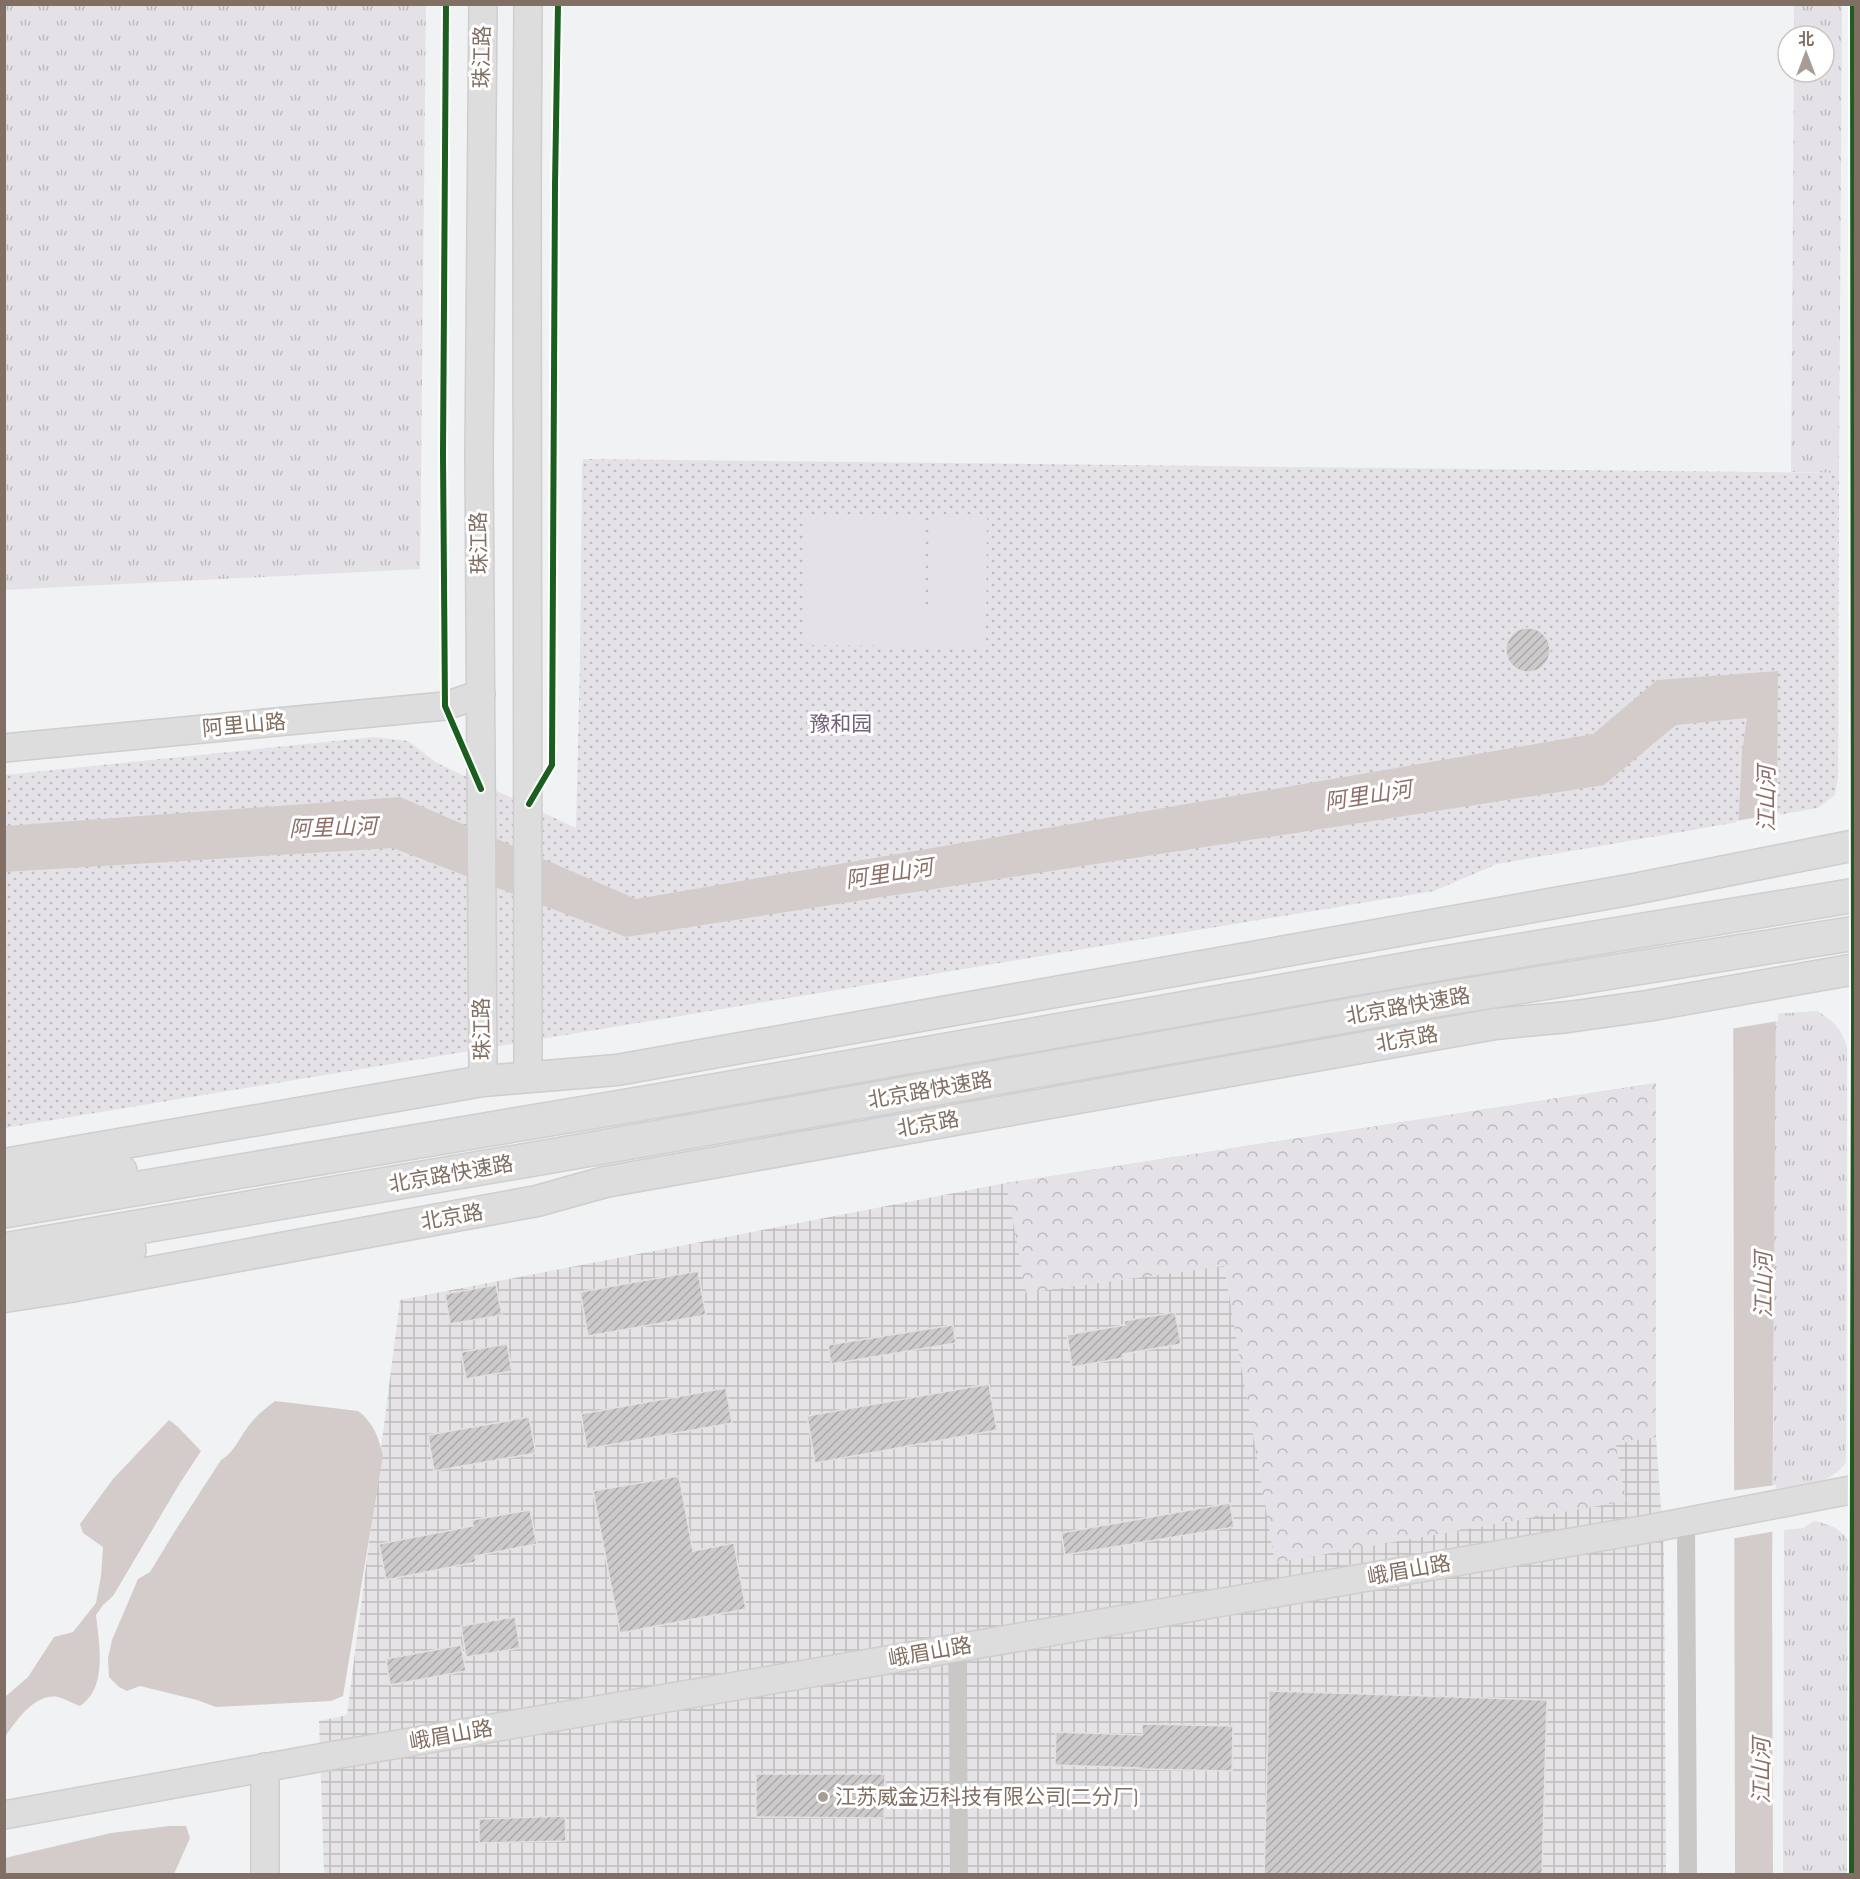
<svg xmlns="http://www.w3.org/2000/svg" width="1860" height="1879" font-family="'Sofia Sans Condensed','Noto Sans SC',sans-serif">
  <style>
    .industrial { fill: url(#industrial-grid) }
    .grass { fill: url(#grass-tufts) }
    .forest { fill: url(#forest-crowns) }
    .park { fill: url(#park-dots) }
    .pitch { fill: #e4e2e7 }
    .water { fill: #d4ccca }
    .pier { fill: #f1f2f3 }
    .building { fill: url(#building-hatch); stroke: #e1e2e2; stroke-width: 1.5 }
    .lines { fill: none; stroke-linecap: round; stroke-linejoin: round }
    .secondary-casing { stroke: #cfcecd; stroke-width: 30 }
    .primary-casing { stroke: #cecece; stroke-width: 33 }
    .highway-casing { stroke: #d0cfcf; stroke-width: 36 }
    .street { stroke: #c9c8c7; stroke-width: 18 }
    .secondary { stroke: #ddd; stroke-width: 27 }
    .primary { stroke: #ddd; stroke-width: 30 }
    .highway { stroke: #ddd; stroke-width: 33 }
    .cycleway-casing { stroke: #fff; stroke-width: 10 }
    .cycleway { stroke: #1b5e20; stroke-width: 6 }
    .poi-dot { fill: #a89d95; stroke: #fff; stroke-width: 2 }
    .labels { text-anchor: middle; stroke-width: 6; stroke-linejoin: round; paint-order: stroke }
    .street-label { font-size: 21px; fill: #816f63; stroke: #fff }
    .park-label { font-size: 21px; fill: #726279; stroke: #fff }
    .poi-label { font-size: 21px; fill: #816f63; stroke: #fff; text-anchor: start }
    .water-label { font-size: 22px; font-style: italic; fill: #8c7068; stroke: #fff }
  </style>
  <defs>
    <pattern id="industrial-grid" width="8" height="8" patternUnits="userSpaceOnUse" patternTransform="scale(1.5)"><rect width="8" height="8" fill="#e5e3e5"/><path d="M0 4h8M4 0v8" fill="none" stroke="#bfbcbd"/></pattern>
    <pattern id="grass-tufts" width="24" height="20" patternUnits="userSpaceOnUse" patternTransform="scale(1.5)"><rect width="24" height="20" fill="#e4e2e7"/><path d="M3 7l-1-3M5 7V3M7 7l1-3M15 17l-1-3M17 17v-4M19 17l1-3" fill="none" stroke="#bebbbf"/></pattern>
    <pattern id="forest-crowns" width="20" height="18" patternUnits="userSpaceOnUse" patternTransform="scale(1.5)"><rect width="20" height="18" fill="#e4e2e7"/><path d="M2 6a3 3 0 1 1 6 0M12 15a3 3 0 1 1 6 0" fill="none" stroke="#bebbbf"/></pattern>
    <pattern id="park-dots" width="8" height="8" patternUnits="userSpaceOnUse" patternTransform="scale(1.5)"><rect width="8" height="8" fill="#e4e2e7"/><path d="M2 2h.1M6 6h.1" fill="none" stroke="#bebbbf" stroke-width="1.8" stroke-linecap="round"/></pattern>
    <pattern id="building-hatch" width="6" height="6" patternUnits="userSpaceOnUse" patternTransform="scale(1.5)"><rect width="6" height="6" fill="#cccaca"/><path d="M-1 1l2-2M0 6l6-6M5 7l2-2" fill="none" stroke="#aba8a8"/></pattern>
  </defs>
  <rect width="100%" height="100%" fill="#f1f2f3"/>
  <!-- industrial -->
  <path class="industrial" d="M1656,1083v354l8,114 2,323h-1342l-5,-153 28,-6 53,-415 606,-117z"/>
  <!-- grass -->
  <g class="grass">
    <path d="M5,4l421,1 -6,564 -415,21z"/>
    <path d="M1794,5h48l-3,468 -48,-1 3,-400h30v-36h-30z"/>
    <path d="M1817,1011c17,10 25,18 30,37l-1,414c-15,24 -48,23 -73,27l2,-475z"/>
    <path d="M1814,1521c17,4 29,8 36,24l-1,329h-66l1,-344 19,-2z"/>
  </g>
  <!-- forest -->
  <path class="forest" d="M1656,1083v354l-40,7 10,57 -351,62 -51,-297 -198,27 -20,-110z"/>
  <!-- park -->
  <path class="park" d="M583,459l1256,14 -1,304 -3,18 -17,13 -321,56 -63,27 -1429,237v-353l369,-38 34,4 29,22 139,65 4,-168 2,-192z"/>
  <!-- pitch -->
  <path class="pitch" d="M806,516l119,1v96l3,-1 1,-95 58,1 -1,129 -181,-2z"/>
  <!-- water -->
  <g class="water">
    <path d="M1778,671l-6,905 1,298h-38l-2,-942 9,-180 5,-34 -71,7 -72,60 -978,152 -233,-89 -388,24v-46l395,-29 236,102 957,-165 64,-54z"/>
    <path d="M275,1401l83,10c16,12 20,26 25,44l-40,241 -12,5 -115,6 -19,-7 -57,-14 -13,5 -8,-4 -10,-10 -1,-19 4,-18 26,-61 12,-7 25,-41 46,-71c14,-8 19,-24 29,-36 7,-9 16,-16 25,-23z"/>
    <path d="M169,1420l9,7 23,24 -21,32 -67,113 -10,9 -7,10c3,29 12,72 -16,91 -7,-2 -14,-7 -22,-9 -23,-4 -42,24 -53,40v-40l23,-20 26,-40 19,-5 23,-29 5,-27 2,-29 -20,-14 -3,-9 33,-45z"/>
    <path d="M170,1826h16l4,12 -16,36h-169v-16l106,-25z"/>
  </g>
  <!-- pier -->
  <g class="pier">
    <path d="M1780,813l-2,208 -48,8v-97l6,-111z"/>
    <path d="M1776,1485v46l-46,8v-48z"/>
  </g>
  <!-- building -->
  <g class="building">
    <circle cx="1528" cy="650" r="22"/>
    <path d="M698,1271l8,44 -118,21 -8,-44z"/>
    <path d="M496,1285l6,30 -52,9 -5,-30z"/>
    <path d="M1175,1312l6,32 -58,10v4l-51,9 -5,-32 58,-10 -1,-4z"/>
    <path d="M953,1325l3,18 -125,21 -3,-19z"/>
    <path d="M507,1344l5,27 -46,8 -5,-27z"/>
    <path d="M989,1384l8,46 -182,33 -8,-47z"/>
    <path d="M726,1388l6,35 -145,26 -6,-35z"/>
    <path d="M529,1417l7,36 -102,18 -6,-36z"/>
    <path d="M679,1476l14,75 41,-8 12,66 -126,24 -27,-142z"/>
    <path d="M1230,1503l4,24 -169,28 -4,-22z"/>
    <path d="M530,1510l7,34 -62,12 1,6 -90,18 -7,-36 94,-18 -1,-6z"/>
    <path d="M515,1617l5,31 -54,9 -5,-31z"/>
    <path d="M461,1645l5,26 -76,14 -4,-26z"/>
    <path d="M1269,1691l278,9 -5,175h-278z"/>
    <path d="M1142,1724l91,2 -1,45 -91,-2v-1l-86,-3 1,-33 86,3z"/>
    <path d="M756,1774h129l-1,44 -128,-1z"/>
    <path d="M565,1816l1,25 -87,2v-24z"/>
  </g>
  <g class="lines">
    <!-- secondary casing -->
    <g class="secondary-casing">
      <g id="secondary">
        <path d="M4,748l441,-42 36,-12"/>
        <path d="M528,1077l-1,-892 1,-181"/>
        <path d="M483,1081l-4,-626 4,-451"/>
        <path d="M265,1767v107"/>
        <path d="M4,1815l320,-58 1329,-229 203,-39"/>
      </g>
    </g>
    <!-- primary casing -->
    <g class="primary-casing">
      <g id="primary">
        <path d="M4,1164l479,-83 134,-11 1017,-181 222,-44"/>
        <path d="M4,1297l66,-10 467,-86 68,-19 890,-158 73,-7 79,-11 209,-37"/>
      </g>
    </g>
    <!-- highway casing -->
    <g class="highway-casing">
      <g id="highway">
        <path d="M4,1183l116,-12"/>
        <path d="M4,1211l641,-108 781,-137 430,-71"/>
        <path d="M4,1250l559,-96 867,-153 426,-68"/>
        <path d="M4,1278l125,-28"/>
      </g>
    </g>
    <!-- street -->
    <g class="street">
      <path d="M1686,1522l2,352"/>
      <path d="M957,1648l1,54 1,172"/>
    </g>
    <!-- secondary -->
    <use href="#secondary" class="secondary"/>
    <!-- primary -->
    <use href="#primary" class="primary"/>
    <!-- highway -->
    <use href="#highway" class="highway"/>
    <!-- cycleway casing -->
    <g class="cycleway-casing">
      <g id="cycleway">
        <path d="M446,4l-3,450 2,252 36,83"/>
        <path d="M529,804l23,-39 3,-580 3,-181"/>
        <path d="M1852,1874l2,-868 -1,-1002"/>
      </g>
    </g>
    <!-- cycleway -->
    <use href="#cycleway" class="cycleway"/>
  </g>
  <!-- markers -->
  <circle class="poi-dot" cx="823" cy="1797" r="6"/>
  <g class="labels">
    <!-- street labels -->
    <g class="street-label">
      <text transform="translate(482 57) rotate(-89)" y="7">珠江路</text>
      <text transform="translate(479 543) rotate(-91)" y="7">珠江路</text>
      <text transform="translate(244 725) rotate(-5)" y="7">阿里山路</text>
      <text transform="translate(1408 1006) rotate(-10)" y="7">北京路快速路</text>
      <text transform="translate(482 1029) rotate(-91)" y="7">珠江路</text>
      <text transform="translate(1407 1039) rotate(-10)" y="7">北京路</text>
      <text transform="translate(930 1090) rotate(-10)" y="7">北京路快速路</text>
      <text transform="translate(928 1124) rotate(-10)" y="7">北京路</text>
      <text transform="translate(451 1174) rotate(-10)" y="7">北京路快速路</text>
      <text transform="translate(452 1217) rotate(-10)" y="7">北京路</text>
      <text transform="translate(1409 1570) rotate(-10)" y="7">峨眉山路</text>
      <text transform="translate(930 1652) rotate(-10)" y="7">峨眉山路</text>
      <text transform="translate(451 1735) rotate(-10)" y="7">峨眉山路</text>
    </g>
    <!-- park labels -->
    <g class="park-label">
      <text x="841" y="731">豫和园</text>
    </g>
    <!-- poi labels -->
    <g class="poi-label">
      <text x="835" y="1804">江苏威金迈科技有限公司(二分厂)</text>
    </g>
    <!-- water labels -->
    <g class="water-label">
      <text transform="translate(1368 795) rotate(-9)" y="8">阿里山河</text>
      <text transform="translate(1766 799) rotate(-90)" y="8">江山河</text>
      <text transform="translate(333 827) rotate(-2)" y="8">阿里山河</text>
      <text transform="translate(889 873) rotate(-9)" y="8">阿里山河</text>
      <text transform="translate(1763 1285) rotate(-90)" y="8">江山河</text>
      <text transform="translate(1761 1771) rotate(-90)" y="8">江山河</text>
    </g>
  </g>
  <!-- border -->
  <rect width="1860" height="1879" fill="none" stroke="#816f63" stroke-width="12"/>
  <!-- north arrow -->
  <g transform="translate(1806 54)"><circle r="28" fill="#ffffff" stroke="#cdc5c1" stroke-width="1.5"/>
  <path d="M0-4.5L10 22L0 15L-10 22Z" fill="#a89d95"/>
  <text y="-9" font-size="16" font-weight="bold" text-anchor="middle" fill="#816f63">北</text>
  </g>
</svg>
